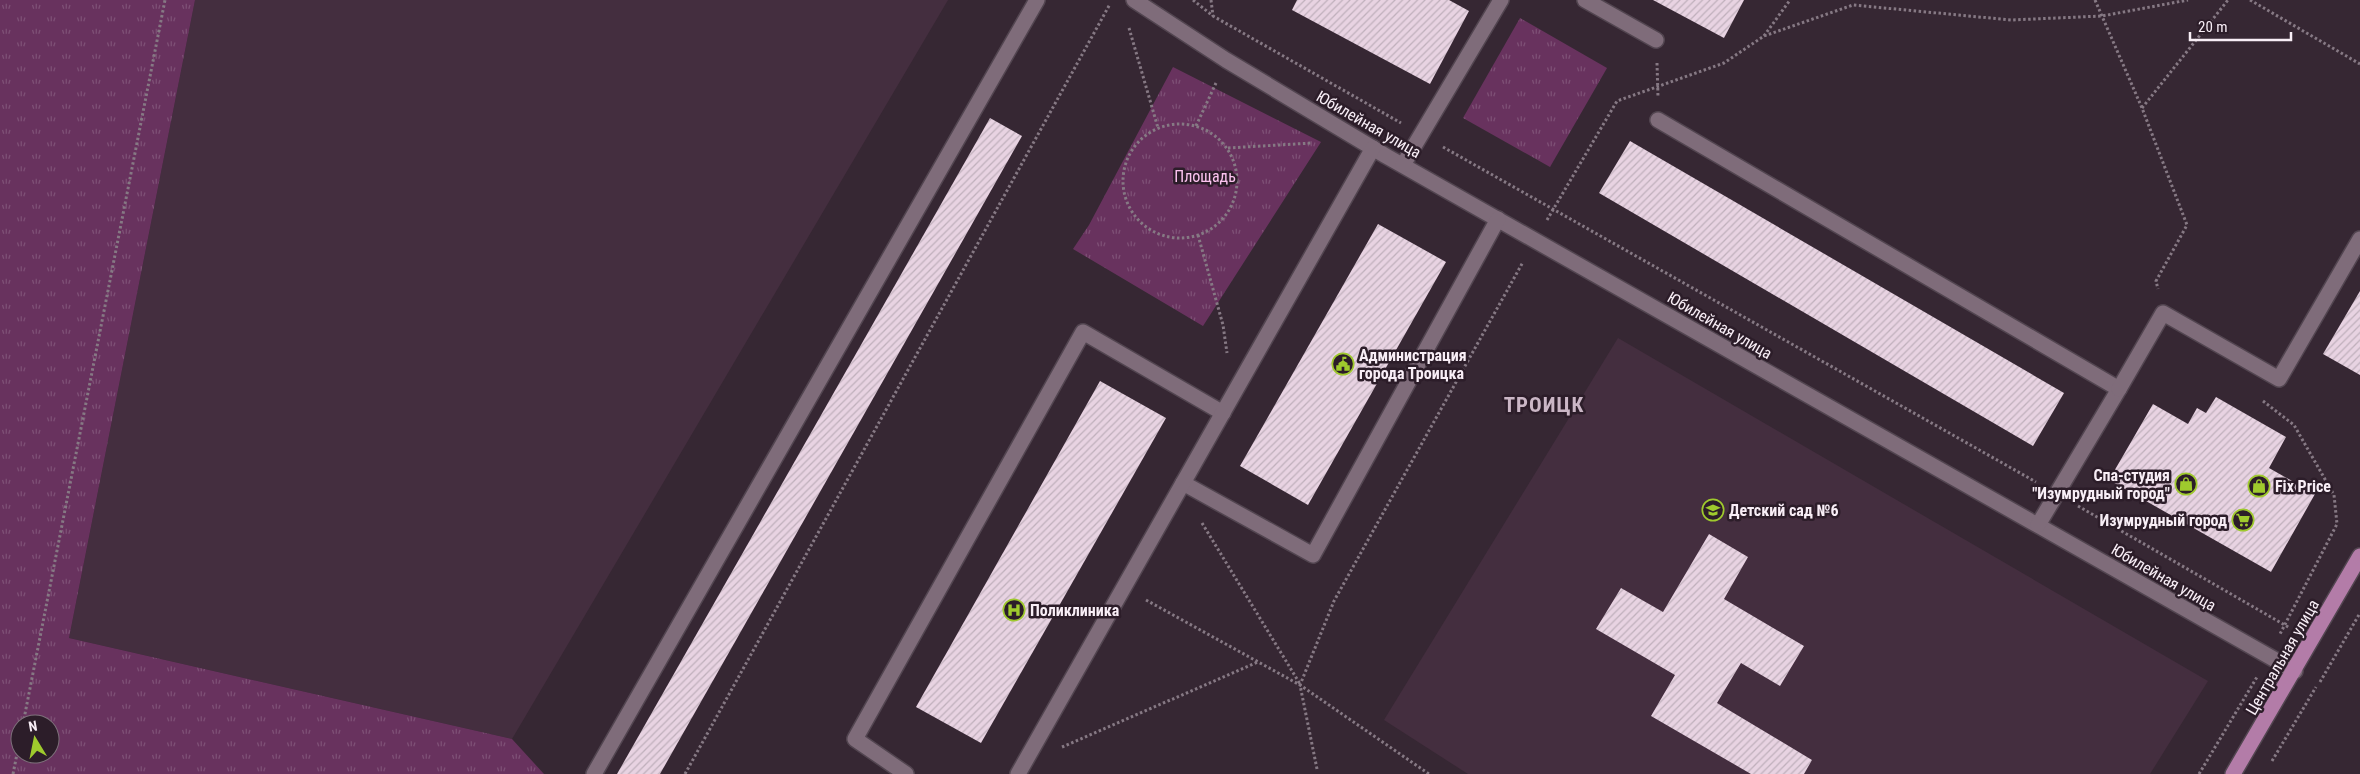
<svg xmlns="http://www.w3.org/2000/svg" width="2360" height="774" font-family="'Roboto Condensed',sans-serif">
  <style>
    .built { fill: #442e3f }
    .park { fill: url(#park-tufts); fill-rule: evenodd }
    .building { fill: url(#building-hatch) }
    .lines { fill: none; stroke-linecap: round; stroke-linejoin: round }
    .minor-casing { stroke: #524550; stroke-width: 18 }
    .major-casing { stroke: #524550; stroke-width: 18 }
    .path { stroke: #867984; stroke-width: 3; stroke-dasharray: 2.5 2.5; stroke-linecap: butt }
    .minor { stroke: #7f6c7a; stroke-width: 15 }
    .major { stroke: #b37ca8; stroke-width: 15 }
    .labels { text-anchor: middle; stroke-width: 5; stroke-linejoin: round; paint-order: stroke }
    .street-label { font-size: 16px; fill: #f8eef6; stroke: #2c1d29 }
    .park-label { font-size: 16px; fill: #fcc2ef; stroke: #2c1d29 }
    .poi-label { font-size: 16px; font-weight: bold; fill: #f8eef6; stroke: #2c1d29; text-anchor: start }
    .district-label { font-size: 21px; font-weight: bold; letter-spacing: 1px; fill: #cbb7c6; stroke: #2c1d29 }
  </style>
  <defs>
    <pattern id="park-tufts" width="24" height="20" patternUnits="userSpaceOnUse" patternTransform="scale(1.25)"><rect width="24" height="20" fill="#68325e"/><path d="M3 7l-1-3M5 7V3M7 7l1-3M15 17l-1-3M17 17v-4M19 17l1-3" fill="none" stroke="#7e5076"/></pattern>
    <pattern id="building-hatch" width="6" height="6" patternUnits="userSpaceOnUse" patternTransform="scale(1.25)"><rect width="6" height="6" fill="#e8d3e2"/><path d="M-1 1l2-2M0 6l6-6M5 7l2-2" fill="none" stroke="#c0b0bc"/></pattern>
  </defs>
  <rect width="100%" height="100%" fill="#362733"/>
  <!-- built -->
  <g class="built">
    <path d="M195,0h753l-436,739 -443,-101z"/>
    <path d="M1618,338l590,343 -58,93h-682l-84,-54z"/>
  </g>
  <!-- park -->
  <g class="park">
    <path d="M0,0h195l-126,638 443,101 32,35h-544zM20,724h30v30h-30z"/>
    <path d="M1520,18l87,50 -57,99 -87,-49z"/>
    <path d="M1173,67l148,75 -118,184 -130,-77 16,-24z"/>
  </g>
  <!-- building -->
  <g class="building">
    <path d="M1297,0h152l20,11 -39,73 -138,-74z"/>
    <path d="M1653,0h91l-20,38z"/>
    <path d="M990,118l32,18 -362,638h-43z"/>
    <path d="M1630,141l434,252 -31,53 -434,-253z"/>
    <path d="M1378,224l68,38 -138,243 -68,-39z"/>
    <path d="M2360,291v84l-37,-21z"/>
    <path d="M1100,381l66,37 -185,325 -65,-36z"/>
    <path d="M2216,397l70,40 -17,31 46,26 -44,78 -162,-92 44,-76 35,20 9,-16 9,5z"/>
    <path d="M1709,534l39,23 -24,42 80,47 -24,40 -39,-23 -24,40 95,57 -8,14h-53l-100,-58 24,-41 -79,-46 25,-41 42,24z"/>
  </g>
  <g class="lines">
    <!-- minor casing -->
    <g class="minor-casing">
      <g id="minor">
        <path d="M1134,0l92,60 160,96 909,515"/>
        <path d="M1585,0l71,40"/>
        <path d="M1658,120l461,269 -81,136"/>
        <path d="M1403,165l98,-165"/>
        <path d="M2119,389l44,-76 116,66 81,-140"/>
        <path d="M1183,483l130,72 185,-336"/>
        <path d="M594,774l443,-774"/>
        <path d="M906,774l-51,-35 228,-407 140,81"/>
        <path d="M1018,774l355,-626"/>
      </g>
    </g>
    <!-- major casing -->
    <g class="major-casing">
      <path id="major" d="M2233,774l127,-218"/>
    </g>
    <!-- path -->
    <g class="path">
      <path d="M1193,0l20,16 188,107"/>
      <path d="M1211,0l2,16"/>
      <path d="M2095,0l47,108 45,117 -31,56 2,8"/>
      <path d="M2250,0l110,64"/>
      <path d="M1129,28l29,100"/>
      <path d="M1764,36l26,-36"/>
      <path d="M1657,63l1,34"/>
      <path d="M2142,108l86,-108"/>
      <circle cx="1180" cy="181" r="57"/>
      <path d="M1196,126l20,-43"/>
      <path d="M1443,147l593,335"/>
      <path d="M1228,148l84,-5"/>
      <path d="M1547,220l70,-119 107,-38 40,-27 89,-31 158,15 91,-4 86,-16"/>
      <path d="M1198,235l25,90 4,28"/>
      <path d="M2263,401l31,24 40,70 3,29 -57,110"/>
      <path d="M2078,506l212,122"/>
      <path d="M1202,523l98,161"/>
      <path d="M1146,600l154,85 129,89"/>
      <path d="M2320,682l40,-69"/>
      <path d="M23,724l142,-724"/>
      <path d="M1062,747l196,-85"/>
      <path d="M2272,761l44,-74"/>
      <path d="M1317,769l-17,-84 34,-84 189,-339"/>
      <path d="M13,774l7,-35"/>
      <path d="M685,774l425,-770"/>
      <path d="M2199,774l58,-97"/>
    </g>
    <!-- minor -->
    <use href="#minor" class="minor"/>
    <!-- major -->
    <use href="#major" class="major"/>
  </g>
  <!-- icons -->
  <defs>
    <g id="civic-ring" transform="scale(1.125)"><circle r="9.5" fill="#2c1d29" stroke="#9fca2d" stroke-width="1.5"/><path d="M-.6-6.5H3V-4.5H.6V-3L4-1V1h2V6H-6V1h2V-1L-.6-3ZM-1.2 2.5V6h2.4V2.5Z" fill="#9fca2d"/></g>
    <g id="shop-ring" transform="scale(1.125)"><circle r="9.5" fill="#2c1d29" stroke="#9fca2d" stroke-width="1.5"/><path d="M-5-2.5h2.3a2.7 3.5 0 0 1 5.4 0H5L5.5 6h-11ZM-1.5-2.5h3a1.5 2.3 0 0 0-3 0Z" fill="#9fca2d"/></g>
    <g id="school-ring" transform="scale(1.125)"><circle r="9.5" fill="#2c1d29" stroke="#9fca2d" stroke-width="1.5"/><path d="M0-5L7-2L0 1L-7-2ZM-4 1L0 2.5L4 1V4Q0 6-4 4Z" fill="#9fca2d"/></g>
    <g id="supermarket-ring" transform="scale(1.125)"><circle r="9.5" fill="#2c1d29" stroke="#9fca2d" stroke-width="1.5"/><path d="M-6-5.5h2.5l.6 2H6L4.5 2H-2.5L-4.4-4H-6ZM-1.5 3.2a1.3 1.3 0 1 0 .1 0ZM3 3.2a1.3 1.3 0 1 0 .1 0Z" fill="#9fca2d"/></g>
    <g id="hospital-ring" transform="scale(1.125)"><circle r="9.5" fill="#2c1d29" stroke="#9fca2d" stroke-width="1.5"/><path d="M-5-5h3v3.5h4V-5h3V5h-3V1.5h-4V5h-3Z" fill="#9fca2d"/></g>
  </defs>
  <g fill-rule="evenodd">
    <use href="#civic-ring" x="1343" y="364"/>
    <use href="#shop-ring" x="2186" y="484"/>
    <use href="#shop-ring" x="2259" y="486"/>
    <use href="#school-ring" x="1713" y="510"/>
    <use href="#supermarket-ring" x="2243" y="520"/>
    <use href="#hospital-ring" x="1014" y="610"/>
  </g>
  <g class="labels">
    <!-- street labels -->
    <g class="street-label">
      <text transform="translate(1369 124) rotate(30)" y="6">Юбилейная улица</text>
      <text transform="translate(1720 325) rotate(30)" y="6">Юбилейная улица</text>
      <text transform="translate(2164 577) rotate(30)" y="6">Юбилейная улица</text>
      <text transform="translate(2282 657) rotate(-60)" y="6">Центральная улица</text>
    </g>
    <!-- park labels -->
    <g class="park-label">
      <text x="1205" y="182">Площадь</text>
    </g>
    <!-- poi labels -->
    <g class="poi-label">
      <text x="1359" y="361">Администрация<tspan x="1359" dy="18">города Троицка</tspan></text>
      <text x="2170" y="481" text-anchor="end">Спа-студия<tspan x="2170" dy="18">"Изумрудный город"</tspan></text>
      <text x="2275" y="492">Fix Price</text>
      <text x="1729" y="516">Детский сад №6</text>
      <text x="2227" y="526" text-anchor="end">Изумрудный город</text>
      <text x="1030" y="616">Поликлиника</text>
    </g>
    <!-- district labels -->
    <g class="district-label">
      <text x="1544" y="412">ТРОИЦК</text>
    </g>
  </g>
  <!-- north arrow -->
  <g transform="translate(35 739) rotate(350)"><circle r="24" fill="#2c1d29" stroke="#7e717b"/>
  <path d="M0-4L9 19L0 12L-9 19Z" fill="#9fca2d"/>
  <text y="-8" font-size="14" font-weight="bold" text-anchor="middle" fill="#f8eef6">N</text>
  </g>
  <!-- scale -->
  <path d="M2190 32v8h101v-8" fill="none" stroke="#f8eef6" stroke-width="2.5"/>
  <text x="2198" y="32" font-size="15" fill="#f8eef6" stroke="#2c1d29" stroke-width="4" paint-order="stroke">20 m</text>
</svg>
